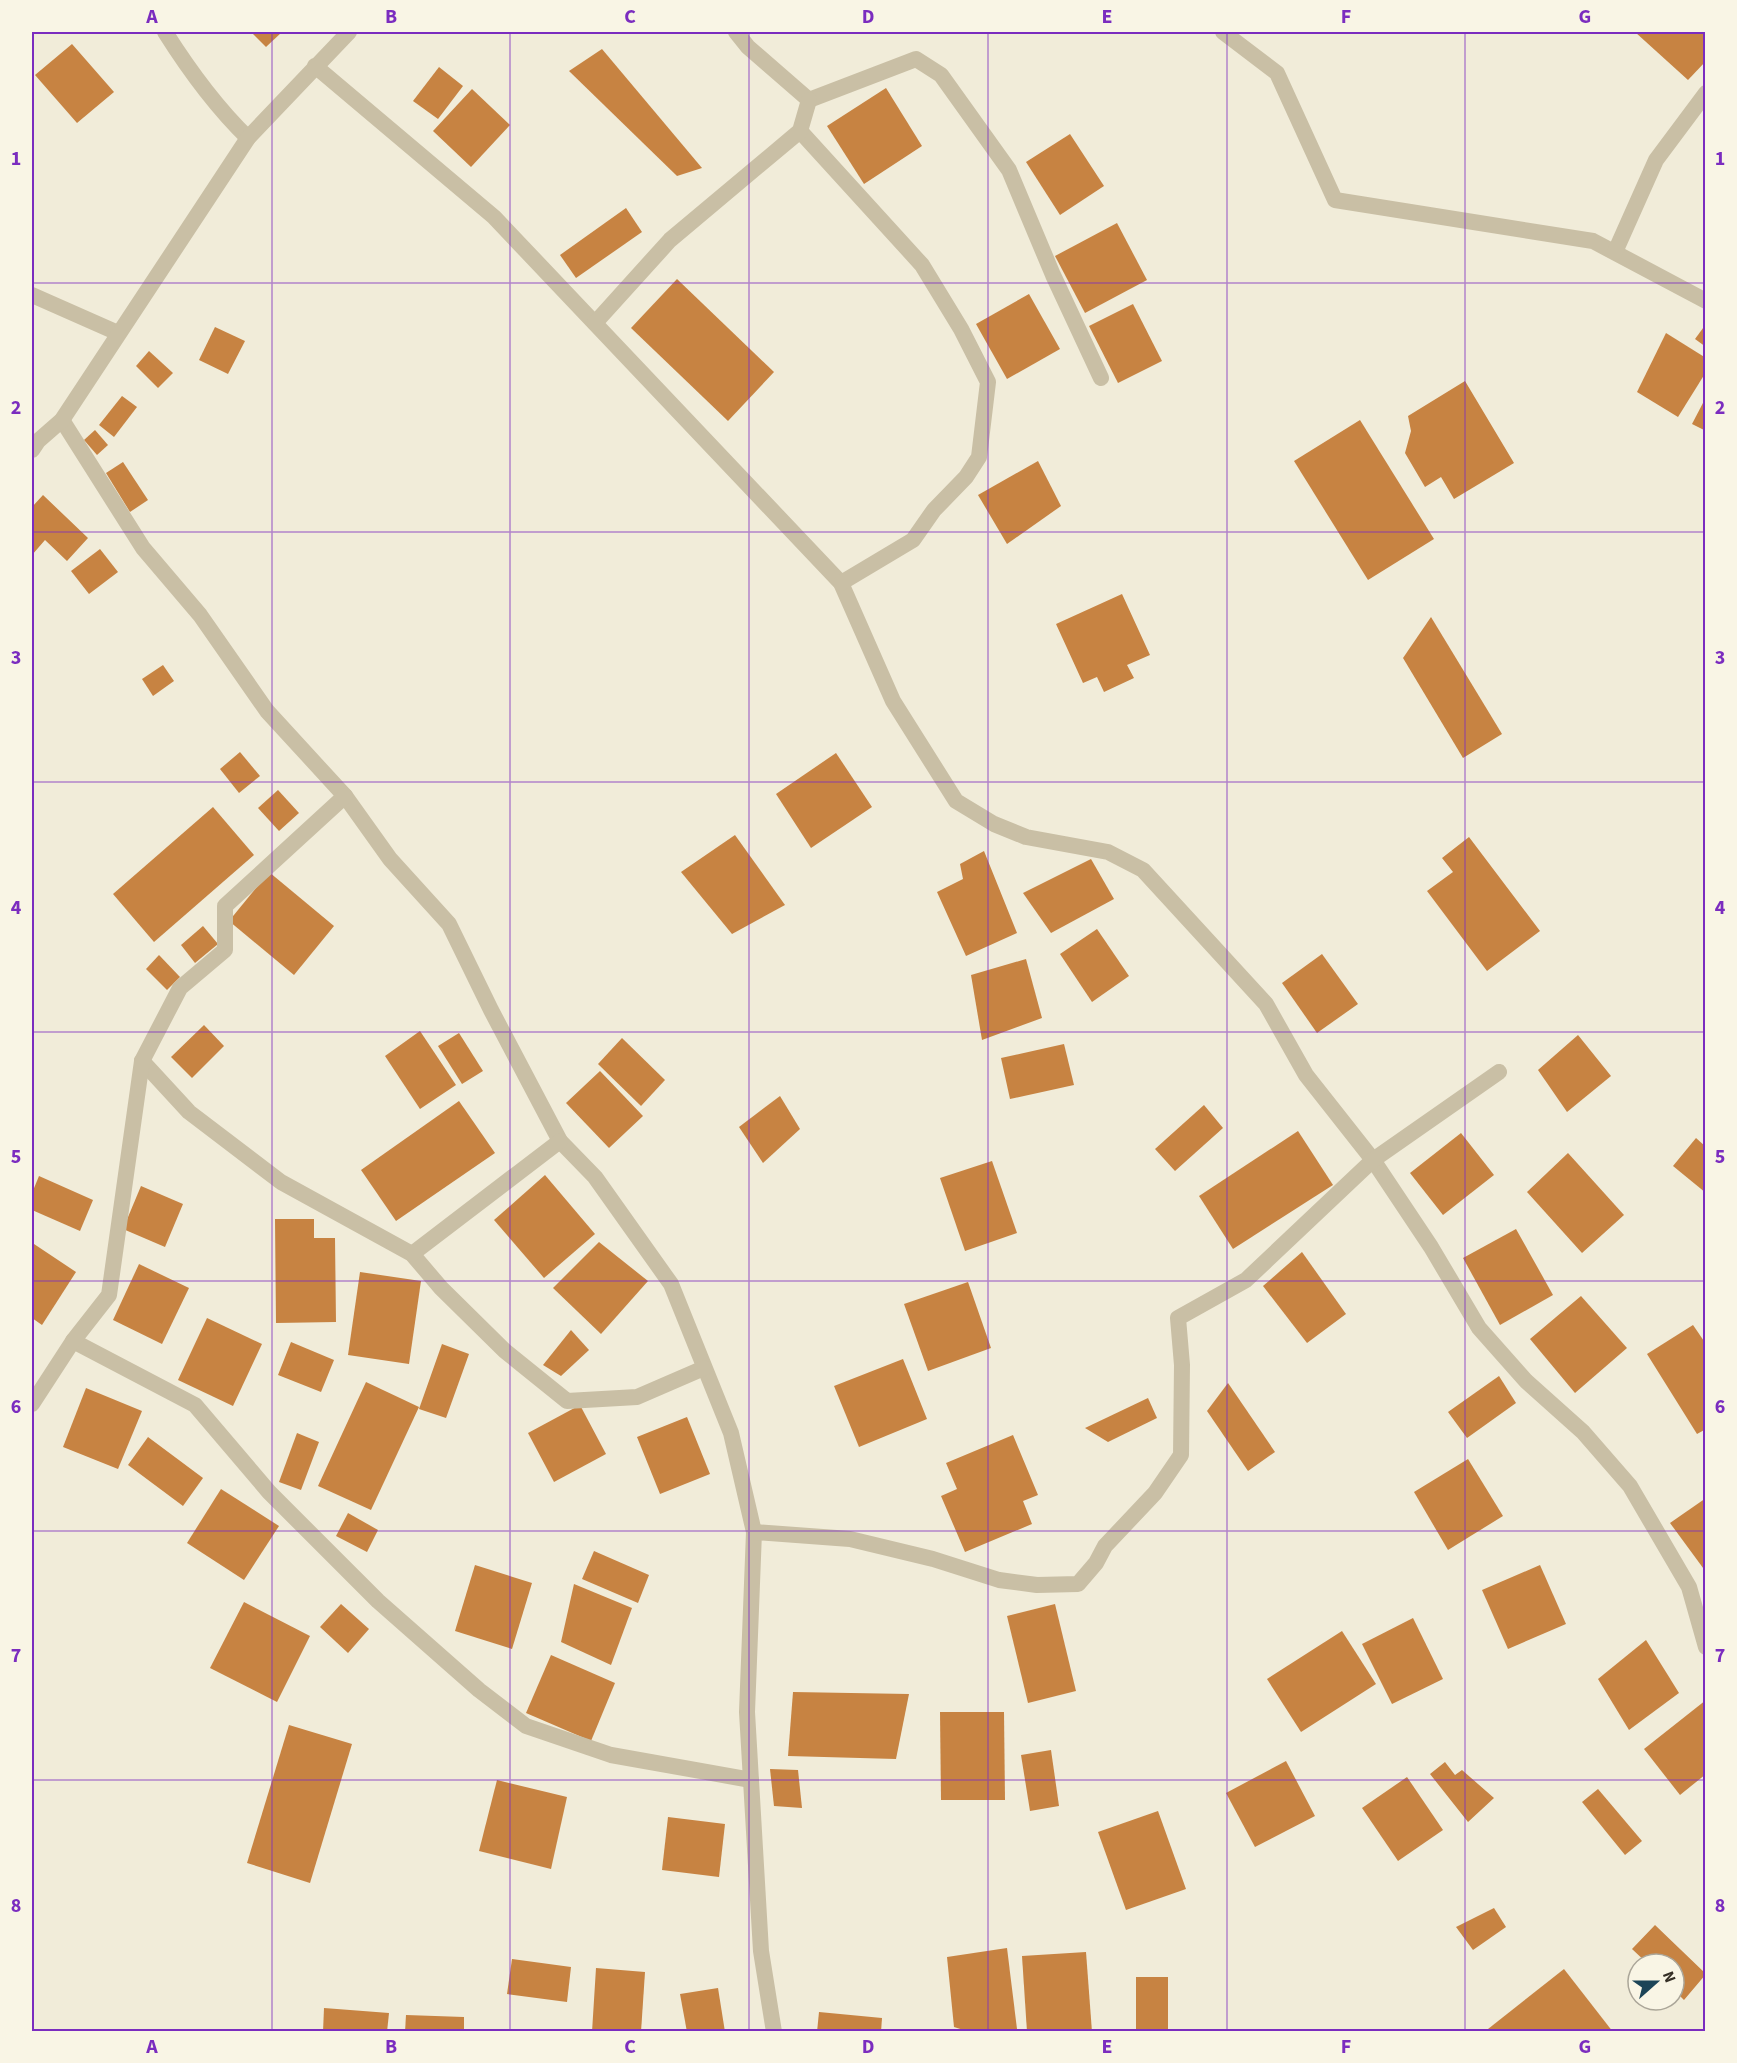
<svg xmlns="http://www.w3.org/2000/svg" width="1737" height="2063" font-family="'Source Sans 3',sans-serif">
  <style>
    .building { fill: #c78342 }
    .lines { fill: none; stroke-linecap: round; stroke-linejoin: round }
    .minor { stroke: #c9bfa5; stroke-width: 16 }
    .grid { fill: none; stroke: #7b2cbf; stroke-width: 1.5; stroke-opacity: 0.55 }
    .neatline { fill: none; stroke: #7b2cbf; stroke-width: 2 }
    .grid-label { font-size: 20px; text-anchor: middle; font-weight: bold; fill: #7b2cbf }
  </style>
  <rect width="100%" height="100%" fill="#f1ecd9"/>
  <!-- building -->
  <g class="building">
    <path d="M251,32h31l-16,15z"/>
    <path d="M1635,32h71v29l-18,19z"/>
    <path d="M72,44l42,48 -37,31 -42,-48z"/>
    <path d="M602,49l100,119 -25,8 -108,-105z"/>
    <path d="M439,67l24,19 -25,33 -25,-18z"/>
    <path d="M886,88l36,58 -58,38 -37,-58z"/>
    <path d="M472,89l38,36 -39,42 -38,-36z"/>
    <path d="M1070,134l34,52 -44,29 -34,-53z"/>
    <path d="M626,208l16,24 -66,46 -16,-23z"/>
    <path d="M1117,223l30,57 -62,33 -30,-57z"/>
    <path d="M677,279l97,93 -46,49 -97,-93z"/>
    <path d="M1029,294l31,55 -53,30 -31,-55z"/>
    <path d="M1133,304l29,57 -44,22 -29,-57z"/>
    <path d="M1706,324v23l-11,-8z"/>
    <path d="M215,327l30,14 -17,33 -29,-14z"/>
    <path d="M1666,333l40,25v14l-28,45 -41,-25z"/>
    <path d="M149,351l24,22 -15,15 -22,-22z"/>
    <path d="M1465,381l49,82 -60,36 -13,-22 -16,10 -20,-34 6,-22 -3,-15z"/>
    <path d="M122,396l15,11 -23,30 -15,-12z"/>
    <path d="M1704,401l2,1v29l-14,-7z"/>
    <path d="M1360,420l74,119 -66,41 -74,-119z"/>
    <path d="M95,430l13,15 -11,10 -13,-15z"/>
    <path d="M1038,461l23,45 -54,38 -29,-49z"/>
    <path d="M123,462l25,38 -18,12 -24,-39z"/>
    <path d="M43,495l45,43 -21,23 -22,-21 -13,15v-48z"/>
    <path d="M100,549l18,23 -29,22 -18,-23z"/>
    <path d="M1122,594l28,61 -23,10 7,13 -30,14 -7,-15 -14,6 -27,-59z"/>
    <path d="M1431,617l71,117 -39,24 -60,-100z"/>
    <path d="M163,665l11,16 -21,15 -11,-17z"/>
    <path d="M240,752l20,24 -21,17 -19,-24z"/>
    <path d="M836,753l36,54 -61,41 -35,-54z"/>
    <path d="M278,790l21,23 -20,18 -21,-23z"/>
    <path d="M213,807l41,48 -100,87 -41,-48z"/>
    <path d="M735,835l50,70 -53,29 -51,-62z"/>
    <path d="M1469,837l71,94 -53,40 -60,-80 26,-19 -11,-14z"/>
    <path d="M984,851l33,82 -51,23 -29,-64 26,-13 -3,-15z"/>
    <path d="M1091,859l23,40 -63,34 -28,-40z"/>
    <path d="M269,872l65,54 -40,49 -65,-54z"/>
    <path d="M203,926l15,18 -23,19 -14,-18z"/>
    <path d="M1097,929l32,47 -37,26 -32,-48z"/>
    <path d="M1322,954l36,50 -41,29 -35,-50z"/>
    <path d="M159,955l21,22 -13,13 -21,-21z"/>
    <path d="M1026,959l16,59 -60,22 -11,-65z"/>
    <path d="M204,1025l20,21 -32,32 -21,-21z"/>
    <path d="M420,1031l36,54 -36,24 -35,-53z"/>
    <path d="M459,1033l24,38 -21,13 -24,-38z"/>
    <path d="M1578,1035l33,41 -44,36 -29,-42z"/>
    <path d="M622,1038l43,42 -24,26 -43,-42z"/>
    <path d="M1064,1044l10,41 -64,14 -9,-41z"/>
    <path d="M600,1071l43,45 -34,32 -43,-45z"/>
    <path d="M780,1096l20,33 -37,34 -24,-36z"/>
    <path d="M459,1101l36,52 -99,68 -35,-51z"/>
    <path d="M1204,1105l19,23 -48,43 -20,-22z"/>
    <path d="M1298,1131l35,54 -100,64 -34,-53z"/>
    <path d="M1461,1133l33,42 -51,40 -33,-42z"/>
    <path d="M1696,1138l10,9v46l-33,-27z"/>
    <path d="M1568,1153l56,62 -42,38 -55,-61z"/>
    <path d="M992,1161l25,72 -52,18 -25,-73z"/>
    <path d="M545,1175l50,59 -51,44 -50,-58z"/>
    <path d="M39,1176l54,24 -13,31 -48,-21v-17z"/>
    <path d="M141,1186l42,18 -18,43 -42,-18z"/>
    <path d="M275,1219h39v19h21l1,84 -60,1z"/>
    <path d="M1516,1229l37,66 -53,30 -37,-67z"/>
    <path d="M599,1242l49,39 -47,53 -48,-46z"/>
    <path d="M34,1244l42,28 -34,53 -10,-7v-69z"/>
    <path d="M1302,1252l44,62 -39,29 -44,-57z"/>
    <path d="M139,1264l50,24 -27,56 -49,-24z"/>
    <path d="M360,1272l61,9 -12,83 -61,-9z"/>
    <path d="M968,1282l23,66 -63,23 -24,-67z"/>
    <path d="M1581,1296l46,52 -52,45 -45,-54z"/>
    <path d="M207,1318l55,26 -29,62 -55,-26z"/>
    <path d="M1693,1325l13,19v85l-9,5 -50,-80z"/>
    <path d="M571,1330l18,20 -28,26 -18,-11z"/>
    <path d="M291,1342l43,18 -13,32 -43,-17z"/>
    <path d="M442,1344l27,10 -23,64 -27,-9z"/>
    <path d="M903,1359l24,60 -68,28 -25,-61z"/>
    <path d="M1499,1376l17,27 -49,35 -19,-26z"/>
    <path d="M366,1382l53,25 -48,103 -53,-24z"/>
    <path d="M1228,1383l47,69 -27,19 -41,-60z"/>
    <path d="M86,1388l56,23 -24,58 -55,-22z"/>
    <path d="M1148,1398l9,20 -49,24 -23,-14z"/>
    <path d="M580,1405l26,49 -52,28 -26,-49z"/>
    <path d="M687,1417l23,57 -50,20 -23,-57z"/>
    <path d="M297,1433l22,9 -18,48 -22,-8z"/>
    <path d="M1013,1435l25,60 -15,6 9,23 -67,28 -24,-56 16,-7 -11,-26z"/>
    <path d="M148,1437l55,41 -20,28 -55,-41z"/>
    <path d="M1468,1459l35,57 -55,34 -34,-58z"/>
    <path d="M221,1489l58,37 -35,54 -57,-37z"/>
    <path d="M1706,1498v74l-36,-49z"/>
    <path d="M348,1513l30,17 -11,22 -31,-16z"/>
    <path d="M594,1551l55,24 -11,28 -56,-24z"/>
    <path d="M475,1565l57,18 -20,66 -57,-18z"/>
    <path d="M1540,1565l26,59 -58,25 -26,-59z"/>
    <path d="M574,1584l58,24 -21,57 -50,-23z"/>
    <path d="M244,1602l66,34 -33,66 -67,-34z"/>
    <path d="M341,1604l28,25 -21,24 -28,-26z"/>
    <path d="M1055,1604l21,87 -48,12 -21,-87z"/>
    <path d="M1413,1618l30,61 -51,25 -30,-60z"/>
    <path d="M1342,1631l34,53 -75,48 -34,-53z"/>
    <path d="M1646,1640l33,53 -50,37 -31,-51z"/>
    <path d="M551,1655l64,28 -24,58 -65,-28z"/>
    <path d="M793,1692l116,2 -13,65 -108,-3z"/>
    <path d="M1706,1700v74l-26,21 -36,-46z"/>
    <path d="M940,1712h64l1,88h-64z"/>
    <path d="M289,1725l63,19 -42,139 -63,-20z"/>
    <path d="M1051,1750l8,56 -29,5 -9,-56z"/>
    <path d="M1286,1761l29,55 -60,31 -29,-54z"/>
    <path d="M1445,1762l10,13 7,-5 32,28 -26,24 -38,-48z"/>
    <path d="M770,1769l28,1 4,38 -28,-2z"/>
    <path d="M1407,1777l36,53 -45,31 -36,-53z"/>
    <path d="M497,1780l70,17 -16,72 -72,-18z"/>
    <path d="M1598,1789l44,52 -17,14 -43,-53z"/>
    <path d="M1158,1811l28,78 -60,21 -28,-78z"/>
    <path d="M668,1817l57,7 -6,53 -57,-7z"/>
    <path d="M1494,1908l12,19 -33,23 -17,-23z"/>
    <path d="M1655,1925l51,49 -22,26 -10,-10v-26h-26l-16,-15z"/>
    <path d="M1007,1948l10,81 -47,3 -16,-5 -7,-70z"/>
    <path d="M1086,1952l6,80h-65l-5,-76z"/>
    <path d="M512,1959l59,8 -4,35 -60,-8z"/>
    <path d="M596,1968l49,4 -4,60h-49z"/>
    <path d="M1564,1969l49,63h-123l-2,-3z"/>
    <rect x="1136" y="1977" width="32" height="55"/>
    <path d="M718,1988l7,44h-38l-7,-38z"/>
    <path d="M324,2008l65,5 -2,19h-64z"/>
    <path d="M819,2012l63,6 -1,14h-64z"/>
    <path d="M406,2015l58,2v15h-59z"/>
  </g>
  <g class="lines">
    <!-- minor -->
    <g class="minor">
      <path d="M165,32c24,38 50,74 83,106"/>
      <path d="M736,32l12,15 61,53 107,-41 25,16 68,95 44,105 48,103"/>
      <path d="M1223,32l54,41 58,127 258,41 113,60"/>
      <path d="M315,66l179,151 347,366 52,118 63,100 38,23 32,13 82,15 35,18 123,134 40,71 67,85 58,87 48,81 47,53 57,51 47,54 59,101 17,60"/>
      <path d="M800,131l122,134 39,64 27,53 -9,75 -13,20 -32,33 -21,30 -72,43"/>
      <path d="M1615,252l41,-92 50,-67"/>
      <path d="M32,295l86,38"/>
      <path d="M595,323l75,-83 130,-109 9,-31"/>
      <path d="M62,420l81,128 57,67 67,96 78,85 45,63 59,65 42,86 69,131 35,36 76,107 60,149 23,99 -7,180 14,239 13,81"/>
      <path d="M32,450l6,-9 24,-21 186,-282 101,-106"/>
      <path d="M142,1061l47,51 92,70 131,72 29,34 64,63 62,50 70,-4 67,-29"/>
      <path d="M412,1254l148,-113"/>
      <path d="M73,1341l122,64 74,87 109,109 101,89 47,36 85,29 140,25"/>
      <path d="M32,1404l41,-63 36,-46 33,-234 38,-73 45,-38v-44l120,-110"/>
      <path d="M754,1532l96,7 83,20 66,21 38,5 41,-1 18,-21 9,-17 50,-53 26,-38 1,-90 -4,-47 68,-38 127,-120 126,-88"/>
    </g>
  </g>
  <!-- grid -->
  <path class="grid" d="M272,32v2000M510,32v2000M749,32v2000M988,32v2000M1227,32v2000M1465,32v2000M32,283h1674M32,532h1674M32,782h1674M32,1032h1674M32,1281h1674M32,1531h1674M32,1780h1674"/>
  <!-- border -->
  <rect width="1737" height="2063" fill="none" stroke="#f9f5e5" stroke-width="66"/>
  <!-- north arrow -->
  <g transform="translate(1656 1982) rotate(69)"><circle r="28" fill="#f9f5e5" stroke="#aba699" stroke-width="1.5"/>
  <path d="M0-4.5L10 22L0 15L-10 22Z" fill="#1c4457"/>
  <text y="-9" font-size="16" font-weight="bold" text-anchor="middle" fill="#352f26">N</text>
  </g>
  <rect x="33" y="33" width="1671" height="1997" class="neatline"/>
  <g class="grid-label">
    <text x="152" y="23">A</text>
    <text x="391" y="23">B</text>
    <text x="630" y="23">C</text>
    <text x="868" y="23">D</text>
    <text x="1107" y="23">E</text>
    <text x="1346" y="23">F</text>
    <text x="1585" y="23">G</text>
    <text x="16" y="165">1</text>
    <text x="1720" y="165">1</text>
    <text x="16" y="414">2</text>
    <text x="1720" y="414">2</text>
    <text x="16" y="664">3</text>
    <text x="1720" y="664">3</text>
    <text x="16" y="914">4</text>
    <text x="1720" y="914">4</text>
    <text x="16" y="1163">5</text>
    <text x="1720" y="1163">5</text>
    <text x="16" y="1413">6</text>
    <text x="1720" y="1413">6</text>
    <text x="16" y="1662">7</text>
    <text x="1720" y="1662">7</text>
    <text x="16" y="1912">8</text>
    <text x="1720" y="1912">8</text>
    <text x="152" y="2053">A</text>
    <text x="391" y="2053">B</text>
    <text x="630" y="2053">C</text>
    <text x="868" y="2053">D</text>
    <text x="1107" y="2053">E</text>
    <text x="1346" y="2053">F</text>
    <text x="1585" y="2053">G</text>
  </g>
</svg>
